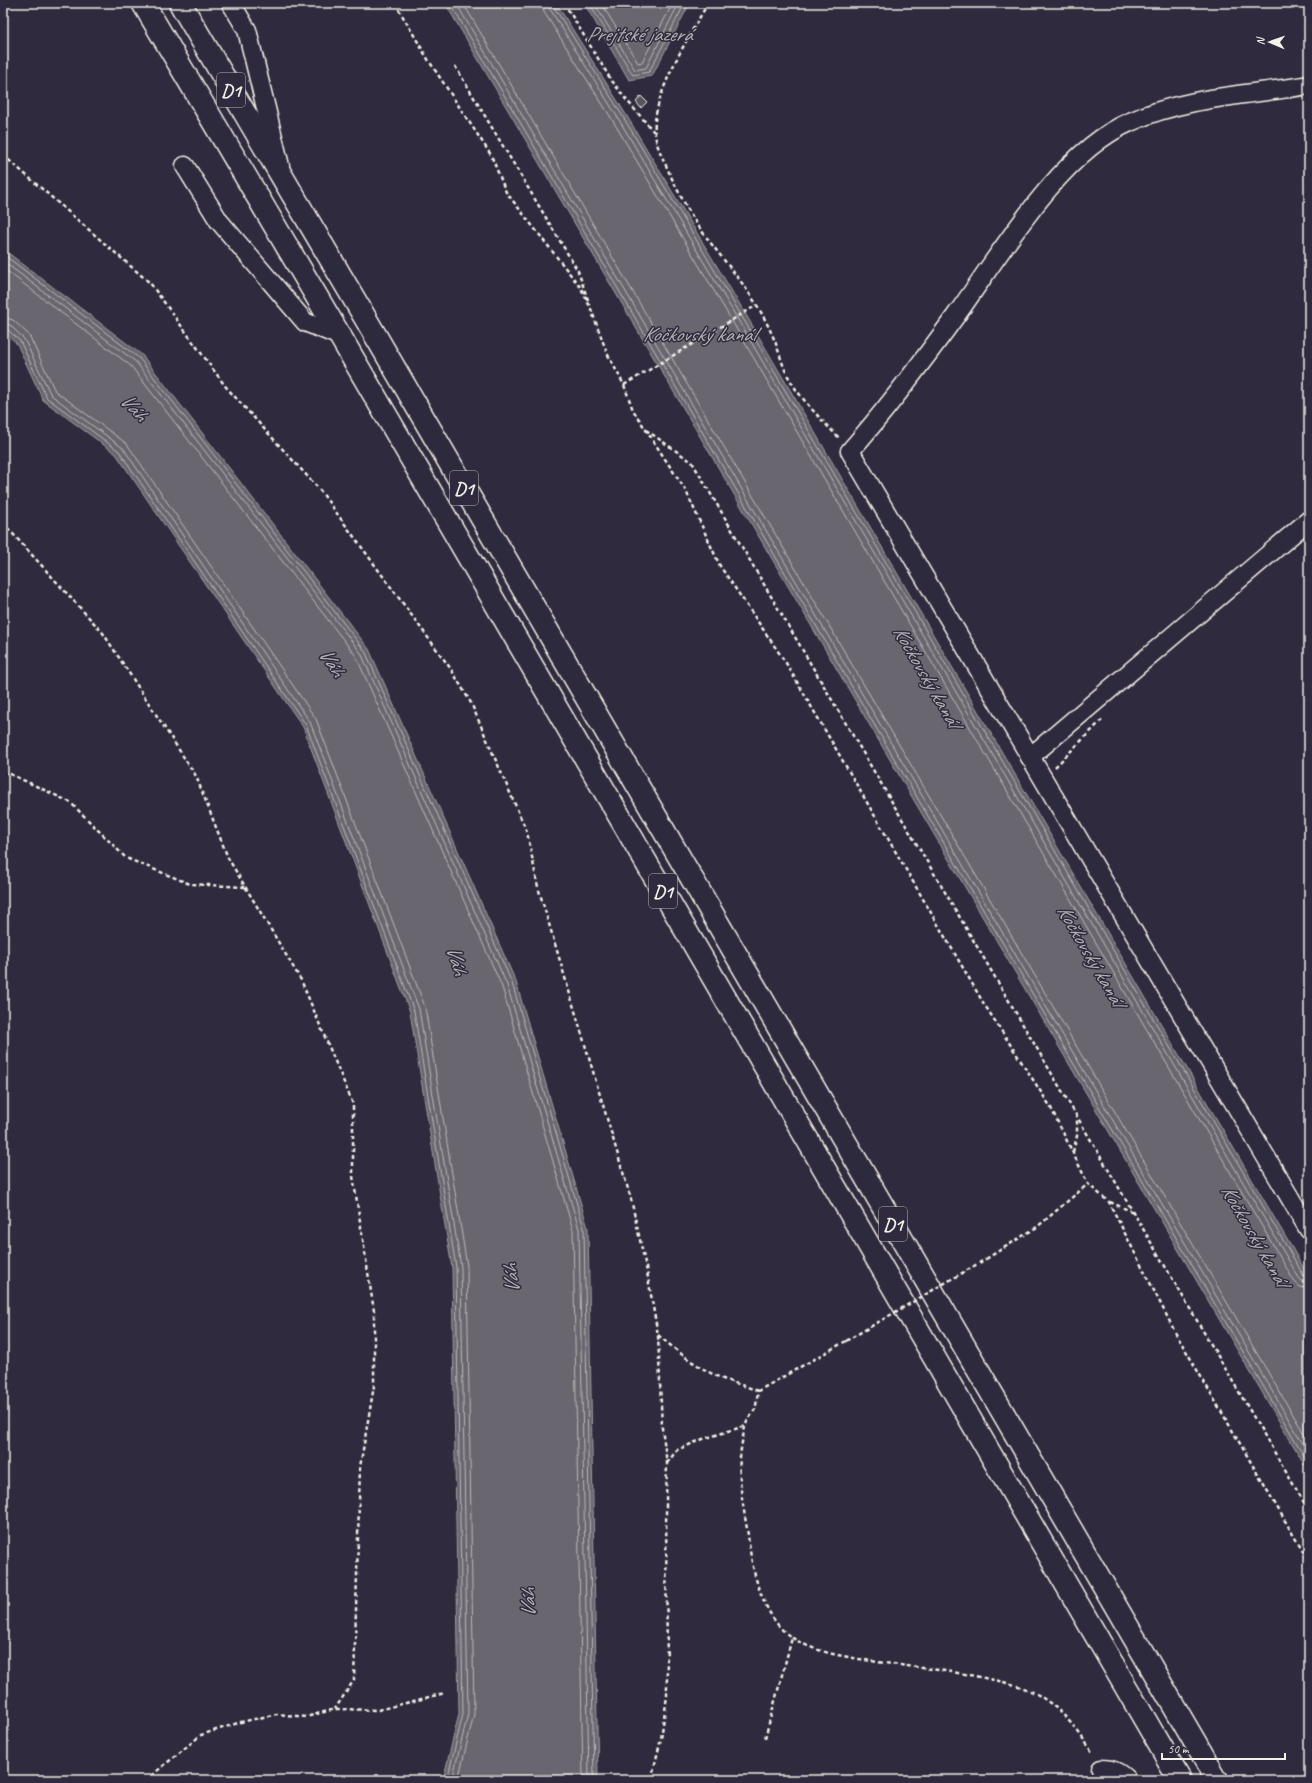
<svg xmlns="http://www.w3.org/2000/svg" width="1312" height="1783" font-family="Caveat,sans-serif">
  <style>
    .water { fill: #6a6670; stroke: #a19ea0 }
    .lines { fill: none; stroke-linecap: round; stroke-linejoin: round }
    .shore { stroke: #bdb9b8; stroke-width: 1 }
    .building { fill: #56525f; stroke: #f4f1e8 }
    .minor-casing { stroke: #f4f1e8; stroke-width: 21 }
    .highway-casing { stroke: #f4f1e8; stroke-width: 25 }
    .path { stroke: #f4f1e8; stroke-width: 2.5; stroke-dasharray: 4 3; stroke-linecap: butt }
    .minor { stroke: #2f2a3d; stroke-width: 18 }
    .highway { stroke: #2f2a3d; stroke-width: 22 }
    .path-bridge { stroke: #f4f1e8; stroke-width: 2.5; stroke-dasharray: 4 3; stroke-linecap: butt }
    .labels { text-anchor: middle; stroke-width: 3; stroke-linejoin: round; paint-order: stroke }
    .shield { fill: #2f2a3d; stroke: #b9b5b5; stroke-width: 1 }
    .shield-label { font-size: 19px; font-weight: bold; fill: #f4f1e8 }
    .water-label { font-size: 21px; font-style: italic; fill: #b6b2b2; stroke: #2f2a3d }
  </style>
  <rect width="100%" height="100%" fill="#2f2a3d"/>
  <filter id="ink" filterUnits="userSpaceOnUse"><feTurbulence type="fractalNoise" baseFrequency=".025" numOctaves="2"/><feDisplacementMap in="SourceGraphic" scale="8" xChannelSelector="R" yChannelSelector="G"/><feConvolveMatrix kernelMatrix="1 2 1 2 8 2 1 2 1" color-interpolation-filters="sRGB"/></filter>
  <g filter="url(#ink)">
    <!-- water -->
    <g class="water">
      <path d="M445,3h111l66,105 123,205 564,964v195z"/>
      <path d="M584,3h106l-38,73 -23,4z"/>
      <path d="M3,249l139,106 227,294 147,333 72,246 10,552h-155l16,-66 -7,-446 -42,-256 -107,-285 -187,-273 -73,-54 -26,-56 -14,-13z"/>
    </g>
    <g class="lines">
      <!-- shore -->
      <g class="shore">
        <path d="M450,3l859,1461"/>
        <path d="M456,3l853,1451"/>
        <path d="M463,3l846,1439"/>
        <path d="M542,3l2,9 66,104 122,205 562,960 6,6 9,2"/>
        <path d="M548,3l2,6 65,104 122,205 562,960 4,4 6,1"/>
        <path d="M553,3l1,4 65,103 122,205 563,961 5,2"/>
        <path d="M589,3l44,72 16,-3 36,-69"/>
        <path d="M594,3l41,67 11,-2 33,-65"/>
        <path d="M601,3l37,60 4,-1 31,-59"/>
        <path d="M3,254l136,104 226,293 147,332 72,245 10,552"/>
        <path d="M3,261l133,101 225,291 146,332 72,244 10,551"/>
        <path d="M3,268l128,98 225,290 146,331 71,243 10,550"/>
        <path d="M3,317l10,3 16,15 26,56 72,53 189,275 109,288 42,259 7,448 -16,66"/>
        <path d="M3,323l7,2 14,14 27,56 72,53 187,274 109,287 42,258 7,447 -16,66"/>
        <path d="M3,328l4,1 13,12 27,57 72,53 187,274 108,286 42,256 7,447 -16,66"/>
      </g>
    </g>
    <!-- building -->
    <path class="building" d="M641,96l6,6 -6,6 -5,-6z"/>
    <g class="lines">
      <!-- minor casing -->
      <g class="minor-casing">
        <g id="minor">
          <path d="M231,3l16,27 33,136"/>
          <path d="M1309,85c-59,10 -125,12 -179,37 -70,30 -129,131 -173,192 -34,47 -68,93 -107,137l459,779"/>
          <path d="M185,166l34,55 86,101 35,14"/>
          <path d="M1030,757l279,-237"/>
          <path d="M1101,1769c12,0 18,3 26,11"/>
        </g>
      </g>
      <!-- highway casing -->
      <g class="highway-casing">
        <g id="highway">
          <path d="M143,3l197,333 840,1444"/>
          <path d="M180,3l180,306 857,1471"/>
        </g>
      </g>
      <!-- path -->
      <g class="path">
        <path d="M395,3l34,58 62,94 15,37 75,96 10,21 16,44 17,32 9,25 53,81 34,75 66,97 198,341 66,102 38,78 21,18 66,130 134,230"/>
        <path d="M564,3l46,75 14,19 30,35"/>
        <path d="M708,3c-18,32 -57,93 -53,130 1,13 8,25 13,37 11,24 23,47 39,68 14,19 29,36 42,55 11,16 20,33 27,51 4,11 7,23 13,34 13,23 32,41 50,60"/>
        <path d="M455,66l123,205 11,32"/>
        <path d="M3,155l147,128 76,104 93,102 132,180 20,34 56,129 11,55 93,312 16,73 11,63 4,93 5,35 -1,38 1,195 -6,43 -10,41"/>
        <path d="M624,385l133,-80"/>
        <path d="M646,430l46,32 617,1049"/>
        <path d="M3,523l100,110 93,143 32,82 73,122 52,124v72l21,135v75l-14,81 -6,213 -19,29"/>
        <path d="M1055,767l49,-49"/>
        <path d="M3,773h5l62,29 56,56 64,26 55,3"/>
        <path d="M1073,1152l4,-16v-17"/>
        <path d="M1110,1202l23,10"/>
        <path d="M1303,1246l6,10"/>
        <path d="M986,1259l51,-32 51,-43"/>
        <path d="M658,1335c20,17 40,33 65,44 11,4 23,7 35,12"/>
        <path d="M846,1341l-88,50c-1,5 -1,12 -3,18 -3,6 -8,11 -10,18 -2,9 -4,20 -5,30 -2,25 4,53 8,78 3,30 11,67 31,91 15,18 42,26 64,30 49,10 98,12 146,23 15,3 30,6 44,13 26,14 45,37 60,62"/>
        <path d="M667,1463l10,-13 26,-11 42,-13"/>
        <path d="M765,1738l27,-100"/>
        <path d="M146,1780l55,-45 40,-13 36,-8 29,3 29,-8 43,1 67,-17"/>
      </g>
      <!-- minor -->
      <use href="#minor" class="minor"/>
      <!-- highway -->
      <use href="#highway" class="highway"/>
      <!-- path-bridge -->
      <path class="path-bridge" d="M846,1341l140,-82"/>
    </g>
  </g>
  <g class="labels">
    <!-- shield labels -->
    <g class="shield">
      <rect x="217" y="73" width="28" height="34" rx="3"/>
      <rect x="450" y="471" width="28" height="34" rx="3"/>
      <rect x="649" y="874" width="28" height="34" rx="3"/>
      <rect x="879" y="1207" width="28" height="34" rx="3"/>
    </g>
    <g class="shield-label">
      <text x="231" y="97">D1</text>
      <text x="464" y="495">D1</text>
      <text x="663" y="898">D1</text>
      <text x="893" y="1231">D1</text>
    </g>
    <!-- water labels -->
    <g class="water-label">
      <text x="639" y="41">Prejtské jazerá</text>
      <text x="699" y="341">Kočkovský kanál</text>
      <text transform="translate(134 407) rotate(48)" y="7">Váh</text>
      <text transform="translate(332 662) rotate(58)" y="7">Váh</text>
      <text transform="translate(927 676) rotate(60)" y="7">Kočkovský kanál</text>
      <text transform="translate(1091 955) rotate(60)" y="7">Kočkovský kanál</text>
      <text transform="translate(457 960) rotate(75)" y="7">Váh</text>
      <text transform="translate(1255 1235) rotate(60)" y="7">Kočkovský kanál</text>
      <text transform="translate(511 1279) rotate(-96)" y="7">Váh</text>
      <text transform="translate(528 1603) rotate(-90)" y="7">Váh</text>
    </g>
  </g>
  <!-- margin -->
  <rect width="1312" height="1783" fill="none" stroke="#2f2a3d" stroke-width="16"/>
  <rect x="8" y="8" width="1296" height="1767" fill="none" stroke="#f4f1e8" stroke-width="1.5" filter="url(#ink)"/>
  <!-- north arrow -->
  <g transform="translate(1270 42) rotate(272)" stroke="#2f2a3d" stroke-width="3" paint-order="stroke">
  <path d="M0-3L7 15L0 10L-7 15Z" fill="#f4f1e8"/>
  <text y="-6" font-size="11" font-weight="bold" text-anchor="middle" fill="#f4f1e8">N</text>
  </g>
  <!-- scale -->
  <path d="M1162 1753v6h123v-6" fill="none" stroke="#f4f1e8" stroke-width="2"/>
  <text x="1168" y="1753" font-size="12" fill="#f4f1e8" stroke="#2f2a3d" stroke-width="3" paint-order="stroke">50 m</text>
</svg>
